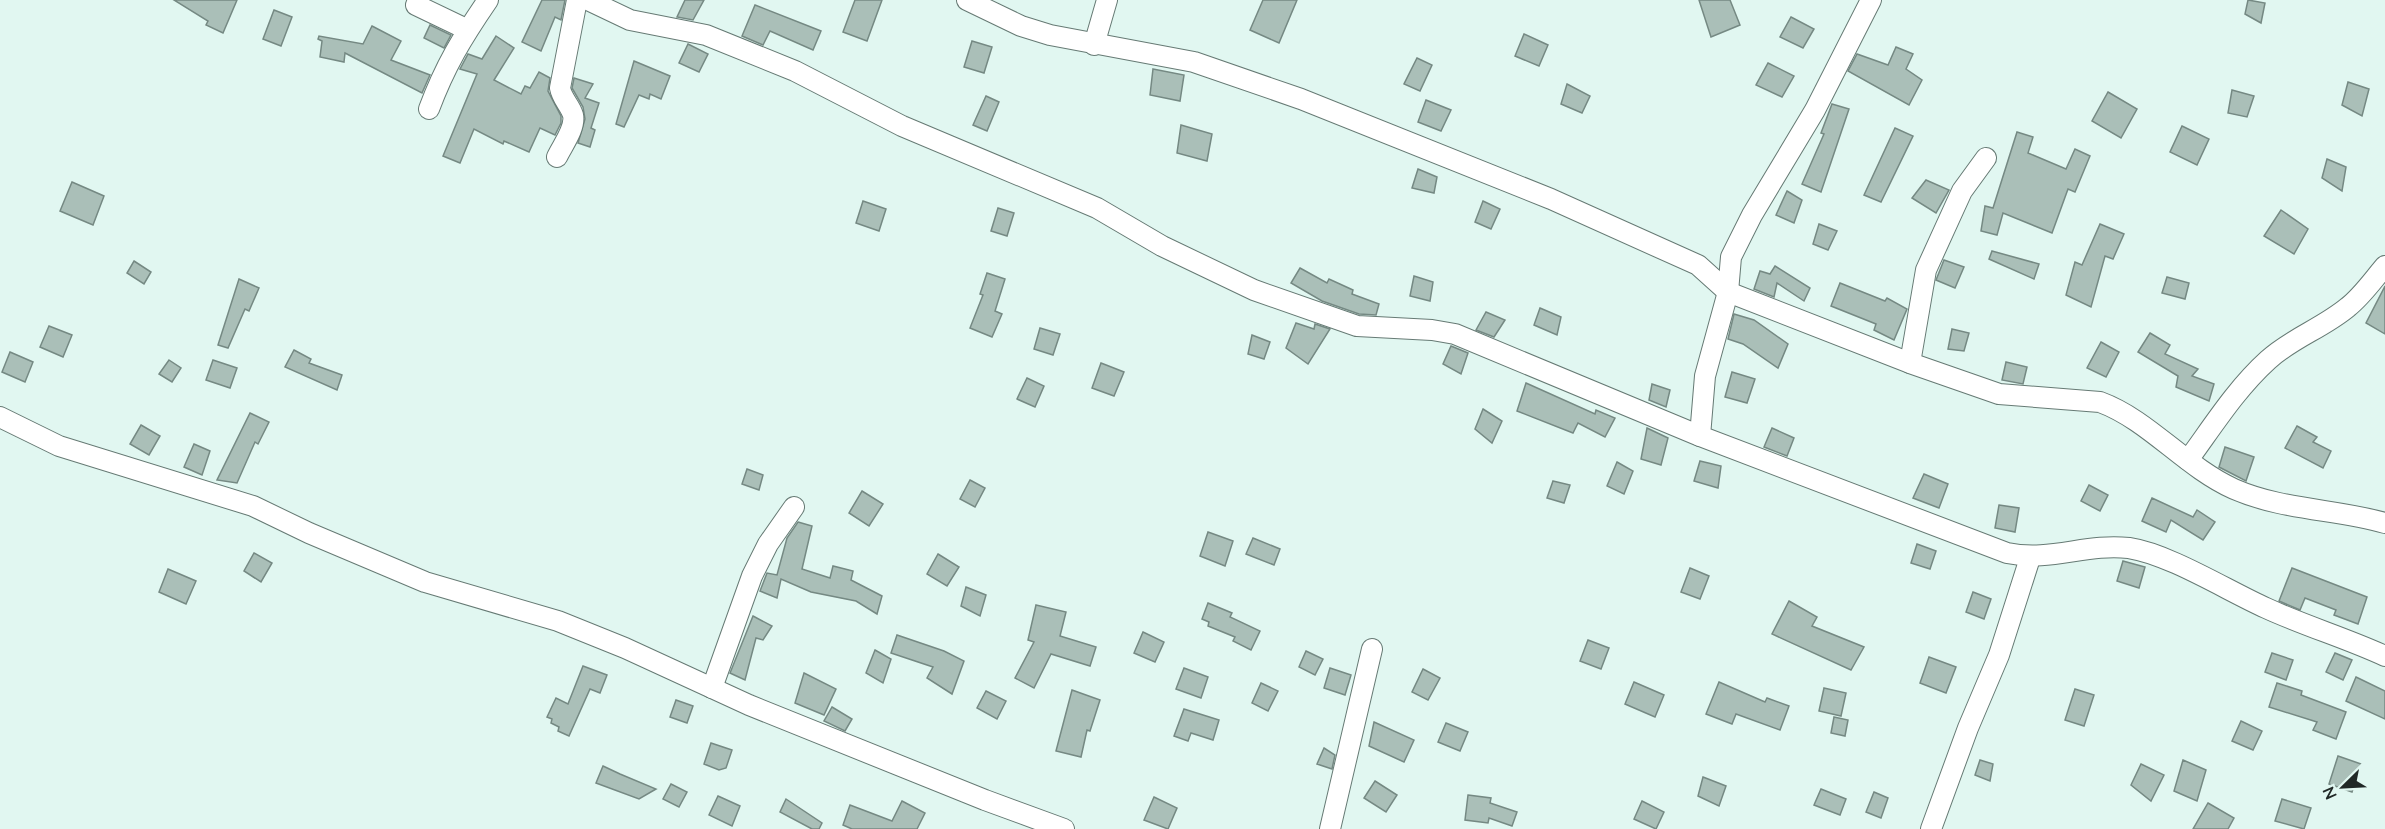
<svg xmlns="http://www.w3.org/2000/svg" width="2385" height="829" font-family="'Nunito Sans',sans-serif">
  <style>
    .building { fill: #aabfb8; stroke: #758983; stroke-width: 1.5 }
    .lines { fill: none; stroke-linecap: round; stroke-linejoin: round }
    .street-casing { stroke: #667a74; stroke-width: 22 }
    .street { stroke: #fff; stroke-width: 20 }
  </style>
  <rect width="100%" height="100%" fill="#e1f7f1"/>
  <!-- building -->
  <g class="building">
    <path d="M174,0h63l-14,33 -17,-8 2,-4z"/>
    <path d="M542,0h23l-4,20 -6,-3 -14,34 -19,-9z"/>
    <path d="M685,0h19l-11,20 -16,-3z"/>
    <path d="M855,0h27l-15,41 -24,-9z"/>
    <path d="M1263,0h34l-18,43 -29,-13z"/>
    <path d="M1699,0h31l10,25 -29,12z"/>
    <path d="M2248,0l17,3 -4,20 -16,-9z"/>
    <path d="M755,5l66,26 -8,19 -43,-19 -7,14 -21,-9z"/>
    <path d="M274,10l18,7 -11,29 -18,-7z"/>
    <path d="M1791,17l23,12 -11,19 -23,-11z"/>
    <path d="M430,25l21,10 -7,13 -20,-10z"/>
    <path d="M372,26l29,15 -10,19 39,15 -8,18 -77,-40 -1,9 -24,-5 2,-16 -4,-2 1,-3 44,8z"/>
    <path d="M1524,34l24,11 -9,21 -24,-10z"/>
    <path d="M496,36l18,12 -20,32 27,14 4,-8 5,2 9,-16 11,6 -2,13 13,25v7l-6,12 -15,-7 -11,24 -25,-11 -1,3 -29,-15 -14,34 -17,-7 34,-82 -17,-5 8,-15 14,5z"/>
    <path d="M972,41l20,6 -8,26 -20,-6z"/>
    <path d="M688,44l20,10 -9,18 -20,-9z"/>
    <path d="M1896,47l17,7 -7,15 16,11 -13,25 -61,-34 9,-17 31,11z"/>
    <path d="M1417,58l15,7 -12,26 -16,-7z"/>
    <path d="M634,61l36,15 -9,23 -11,-5 -1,5 -10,-4 -15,32 -8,-3z"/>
    <path d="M1768,63l26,13 -12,21 -26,-12z"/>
    <path d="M1153,69l31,6 -4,26 -30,-6z"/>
    <path d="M574,78l19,6 -8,14 14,5 -8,25 4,2 -5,17 -12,-4 7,-24 -2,-12 -11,-19z"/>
    <path d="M2348,82l21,7 -7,27 -20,-11z"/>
    <path d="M1567,84l23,12 -8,17 -21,-9z"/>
    <path d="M2232,90l22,6 -7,21 -19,-4z"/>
    <path d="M2108,92l29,17 -16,29 -29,-17z"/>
    <path d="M986,96l13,6 -12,29 -14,-6z"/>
    <path d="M1426,100l25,10 -10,21 -23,-9z"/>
    <path d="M1832,104l17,5 -28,83 -19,-8 22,-50 -3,-1z"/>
    <path d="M1181,125l31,9 -5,27 -30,-8z"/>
    <path d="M2182,126l27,13 -12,26 -27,-13z"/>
    <path d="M1895,128l18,8 -32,66 -17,-7z"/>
    <path d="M2017,132l16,5 -5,16 38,16 9,-20 15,7 -15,36 -7,-3 -16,44 -49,-20 -6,22 -16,-4 4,-25 8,2z"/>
    <path d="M2327,159l19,8 -4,24 -20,-13z"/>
    <path d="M1418,169l19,8 -3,16 -22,-5z"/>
    <path d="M1926,180l23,10 -13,23 -24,-15z"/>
    <path d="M72,182l32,14 -11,29 -33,-14z"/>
    <path d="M1787,191l15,9 -8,23 -18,-8z"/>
    <path d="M863,201l23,8 -7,22 -23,-8z"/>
    <path d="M1483,201l17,8 -9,20 -16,-7z"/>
    <path d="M998,208l16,5 -7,23 -16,-5z"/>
    <path d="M2281,210l27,19 -14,25 -30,-18z"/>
    <path d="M1819,224l18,7 -9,19 -15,-6z"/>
    <path d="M2100,224l24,10 -11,25 -8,-3 -14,51 -25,-12 9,-33 7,3z"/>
    <path d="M1992,251l47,13 -5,15 -45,-20z"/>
    <path d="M1944,260l20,7 -9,21 -19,-8z"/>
    <path d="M134,261l17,11 -7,12 -17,-11z"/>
    <path d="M1775,266l35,22 -6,13 -27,-18 -3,14 -20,-8 6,-18 10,3z"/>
    <path d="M1300,268l27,15 2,-4 24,11 -1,4 27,10 -3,11 -17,-1 -37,-13 -31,-18z"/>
    <path d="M987,273l18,6 -10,32 7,3 -10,23 -22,-9 13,-33 -3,-1z"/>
    <path d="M1414,276l19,6 -3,19 -20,-5z"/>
    <path d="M2167,277l22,6 -4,16 -23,-6z"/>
    <path d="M239,279l20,9 -10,23 -4,-2 -17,39 -10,-3z"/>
    <path d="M1840,283l45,18 2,-3 20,11 -13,31 -20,-10 2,-6 -45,-18z"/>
    <path d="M2385,286v48l-19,-11z"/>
    <path d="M1540,308l21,9 -4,18 -23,-10z"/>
    <path d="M1486,312l19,8 -11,17 -18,-7z"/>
    <path d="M1734,314l20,6 34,24 -10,24 -35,-24 -15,-5z"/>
    <path d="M1296,323l18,6 1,-5 15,5 -22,35 -22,-16z"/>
    <path d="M49,326l23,9 -9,22 -23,-10z"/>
    <path d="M1040,328l20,6 -7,21 -19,-6z"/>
    <path d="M1952,329l17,4 -5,18 -16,-2z"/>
    <path d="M2150,333l20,12 -5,9 33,15 -6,7 22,8 -5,17 -33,-14 2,-11 -40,-24z"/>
    <path d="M1252,335l18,7 -6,17 -16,-5z"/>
    <path d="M2101,342l18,10 -13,25 -19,-9z"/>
    <path d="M1451,346l17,7 -7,21 -18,-10z"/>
    <path d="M294,350l17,9 -2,4 33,12 -5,15 -52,-23z"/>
    <path d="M10,352l23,10 -8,20 -23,-10z"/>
    <path d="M169,360l12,8 -9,14 -13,-8z"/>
    <path d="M213,360l24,8 -7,20 -24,-8z"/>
    <path d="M2006,362l21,5 -4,17 -21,-4z"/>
    <path d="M1101,363l23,9 -10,24 -22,-8z"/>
    <path d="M1732,372l23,7 -8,24 -22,-6z"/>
    <path d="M1027,378l17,8 -9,21 -18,-8z"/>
    <path d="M1526,383l69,31 1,-4 19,8 -10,19 -27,-14 -5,10 -56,-22z"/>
    <path d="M1652,384l18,6 -4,17 -17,-7z"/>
    <path d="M1483,409l19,12 -10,22 -17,-14z"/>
    <path d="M250,413l19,9 -11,22 -3,-2 -18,41 -20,-3z"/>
    <path d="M141,425l19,11 -11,19 -19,-11z"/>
    <path d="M2297,426l20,11 -4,5 18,9 -8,17 -38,-20z"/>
    <path d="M1647,428l21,10 -7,27 -20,-6z"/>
    <path d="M1772,428l22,10 -7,18 -23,-9z"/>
    <path d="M194,444l16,7 -8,24 -18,-8z"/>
    <path d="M2225,447l29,10 -8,24 -27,-14z"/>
    <path d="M1700,461l21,5 -3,22 -24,-7z"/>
    <path d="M1617,462l16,9 -9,23 -17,-8z"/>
    <path d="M747,469l16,6 -4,15 -17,-6z"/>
    <path d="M1924,474l24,10 -9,24 -26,-10z"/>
    <path d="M970,480l15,8 -10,19 -15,-8z"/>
    <path d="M1553,481l17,4 -6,18 -17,-5z"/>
    <path d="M2089,485l19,10 -8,16 -19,-10z"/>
    <path d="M862,491l21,13 -14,22 -20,-13z"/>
    <path d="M2152,498l41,19 4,-7 18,12 -12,18 -32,-20 -5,12 -24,-11z"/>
    <path d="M1999,505l20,3 -4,24 -20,-4z"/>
    <path d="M798,522l14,4 -10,43 28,9 3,-12 20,5 -2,9 31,16 -5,18 -21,-13 -45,-9 -30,-13 -4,19 -17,-7 7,-18 10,2 10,-37z"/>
    <path d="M1208,532l25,9 -8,25 -25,-10z"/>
    <path d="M1253,538l27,11 -6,16 -28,-11z"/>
    <path d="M1917,544l19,7 -6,18 -19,-6z"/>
    <path d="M254,553l18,10 -11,19 -17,-11z"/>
    <path d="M938,554l21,13 -12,19 -20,-12z"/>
    <path d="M2123,561l22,6 -6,21 -22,-7z"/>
    <path d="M1690,568l19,8 -9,23 -19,-7z"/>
    <path d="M2292,568l75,29 -9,27 -24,-9 2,-5 -31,-12 -5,12 -21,-9z"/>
    <path d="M168,569l28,12 -10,23 -27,-12z"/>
    <path d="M966,587l20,8 -6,21 -19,-10z"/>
    <path d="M1973,592l18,7 -7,20 -18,-7z"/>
    <path d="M1789,601l28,16 -5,9 52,21 -13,23 -79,-36z"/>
    <path d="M1208,603l24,10 -2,4 30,14 -9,19 -18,-9 2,-4 -27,-11 1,-4 -7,-3z"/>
    <path d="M1036,605l30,7 -6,24 36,11 -6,19 -39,-12 -17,34 -19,-10 19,-36 -6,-2z"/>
    <path d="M753,616l19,10 -9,14 -7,-2 -11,42 -15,-7z"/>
    <path d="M1143,632l21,10 -9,20 -21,-9z"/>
    <path d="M897,635l47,16 20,10 -12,33 -25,-16 6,-11 -42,-14z"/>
    <path d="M1588,640l21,8 -8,21 -21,-8z"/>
    <path d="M875,650l16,9 -8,24 -17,-10z"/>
    <path d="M1306,651l17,8 -8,16 -16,-8z"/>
    <path d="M2272,653l21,7 -7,20 -21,-8z"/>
    <path d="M2335,653l17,7 -9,20 -17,-8z"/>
    <path d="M1929,657l27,10 -10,26 -26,-10z"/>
    <path d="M583,666l24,9 -7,18 -10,-4 -21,47 -11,-5 1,-4 -8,-4 1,-4 -5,-2 9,-19 12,6z"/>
    <path d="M1184,668l24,9 -7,21 -25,-9z"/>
    <path d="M1330,668l21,7 -6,20 -21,-7z"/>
    <path d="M1423,669l17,9 -12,22 -16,-8z"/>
    <path d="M804,673l32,16 -12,26 -29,-12z"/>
    <path d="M2356,677l29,14v28l-39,-18z"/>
    <path d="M1634,682l30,13 -9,22 -30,-13z"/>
    <path d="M1719,682l46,20 2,-4 22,8 -9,24 -44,-16 -4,10 -26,-10z"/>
    <path d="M1261,683l17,8 -10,20 -16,-8z"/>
    <path d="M2277,683l25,8 -1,4 45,17 -10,27 -23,-9 4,-8 -48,-15z"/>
    <path d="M1824,688l22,5 -5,23 -22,-5z"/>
    <path d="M2075,689l19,6 -10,31 -19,-6z"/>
    <path d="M1072,690l28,10 -10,31 -3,-1 -6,27 -25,-6z"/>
    <path d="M986,691l20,10 -9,18 -20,-11z"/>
    <path d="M676,700l17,6 -6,17 -17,-6z"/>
    <path d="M832,707l20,12 -7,12 -21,-10z"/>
    <path d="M1184,709l35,11 -6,20 -22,-7 -3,8 -14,-5z"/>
    <path d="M1834,717l14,3 -3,16 -14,-3z"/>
    <path d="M2241,721l21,10 -9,19 -21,-9z"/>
    <path d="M1374,722l40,18 -10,22 -35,-16z"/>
    <path d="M1446,723l22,9 -8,19 -22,-9z"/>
    <path d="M711,743l21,7 -6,18 -7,2 -15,-6z"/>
    <path d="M1324,748l11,7 -3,14 -15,-5z"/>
    <path d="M2338,756l23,8 -9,28 -23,-8z"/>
    <path d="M1980,760l13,4 -3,17 -15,-6z"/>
    <path d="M2183,760l23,10 -9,31 -23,-10z"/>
    <path d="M2141,764l23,11 -13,26 -20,-16z"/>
    <path d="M603,766l17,8 36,15 -17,10 -43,-16z"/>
    <path d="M1703,777l23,9 -7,20 -21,-10z"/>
    <path d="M1375,781l22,14 -11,17 -22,-14z"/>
    <path d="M671,784l16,8 -8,15 -16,-8z"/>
    <path d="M1821,789l25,10 -6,16 -26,-10z"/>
    <path d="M1874,792l14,6 -7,20 -15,-6z"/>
    <path d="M1468,795l23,3 -1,5 27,9 -5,14 -23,-8 -1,5 -23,-3z"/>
    <path d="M718,796l22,10 -8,20 -23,-11z"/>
    <path d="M1154,797l23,11 -9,21 -24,-9z"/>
    <path d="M786,799l36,24 -3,6h-7l-32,-17z"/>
    <path d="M2282,799l29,9 -7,21 -29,-8z"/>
    <path d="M902,801l23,12 -8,16h-65l-9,-4 7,-20 42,16z"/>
    <path d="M1642,801l22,11 -8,17 -22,-10z"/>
    <path d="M2208,803l26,15 -6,11h-35z"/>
  </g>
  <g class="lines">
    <!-- street casing -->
    <g class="street-casing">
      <g id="street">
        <path d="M588,0l42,20 76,15 89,36 107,55 195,82 65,38 92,44 103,36 75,4 23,4 245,102"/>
        <path d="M967,0l54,26 29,9 144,27 107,37 250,100 147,66 30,27 182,71 89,31 101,8c49,18 85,65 134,87 48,21 101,20 151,34"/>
        <path d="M1871,0l-56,110 -63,105 -21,42 -3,35 -23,84 -5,60 307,117c44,9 79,-10 122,-5 40,6 99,43 137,60 39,18 80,30 119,48"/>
        <path d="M416,5l50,24"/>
        <path d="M1094,45l13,-45"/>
        <path d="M429,109c16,-43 33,-71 59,-109"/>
        <path d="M557,157c5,-11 19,-29 16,-42 -3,-10 -11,-16 -13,-27l17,-88"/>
        <path d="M1910,363l16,-93 36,-79 24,-33"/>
        <path d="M0,417l59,29 194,60 56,27 116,49 133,39 67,27 124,57 236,95 79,29"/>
        <path d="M2188,460c25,-34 48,-71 80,-100 24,-22 55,-32 80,-53 14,-11 25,-27 37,-41"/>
        <path d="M712,688l40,-112 16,-32 26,-37"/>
        <path d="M1330,829l42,-180"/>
        <path d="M1931,829l37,-101 31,-73 31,-97"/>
      </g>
    </g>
    <!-- street -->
    <use href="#street" class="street"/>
  </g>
  <!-- north arrow -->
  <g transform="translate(2343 787) rotate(246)" stroke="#e1f7f1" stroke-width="4.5" paint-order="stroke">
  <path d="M0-4.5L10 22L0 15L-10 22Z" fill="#202826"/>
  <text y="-9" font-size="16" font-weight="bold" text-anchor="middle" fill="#202826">N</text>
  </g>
</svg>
